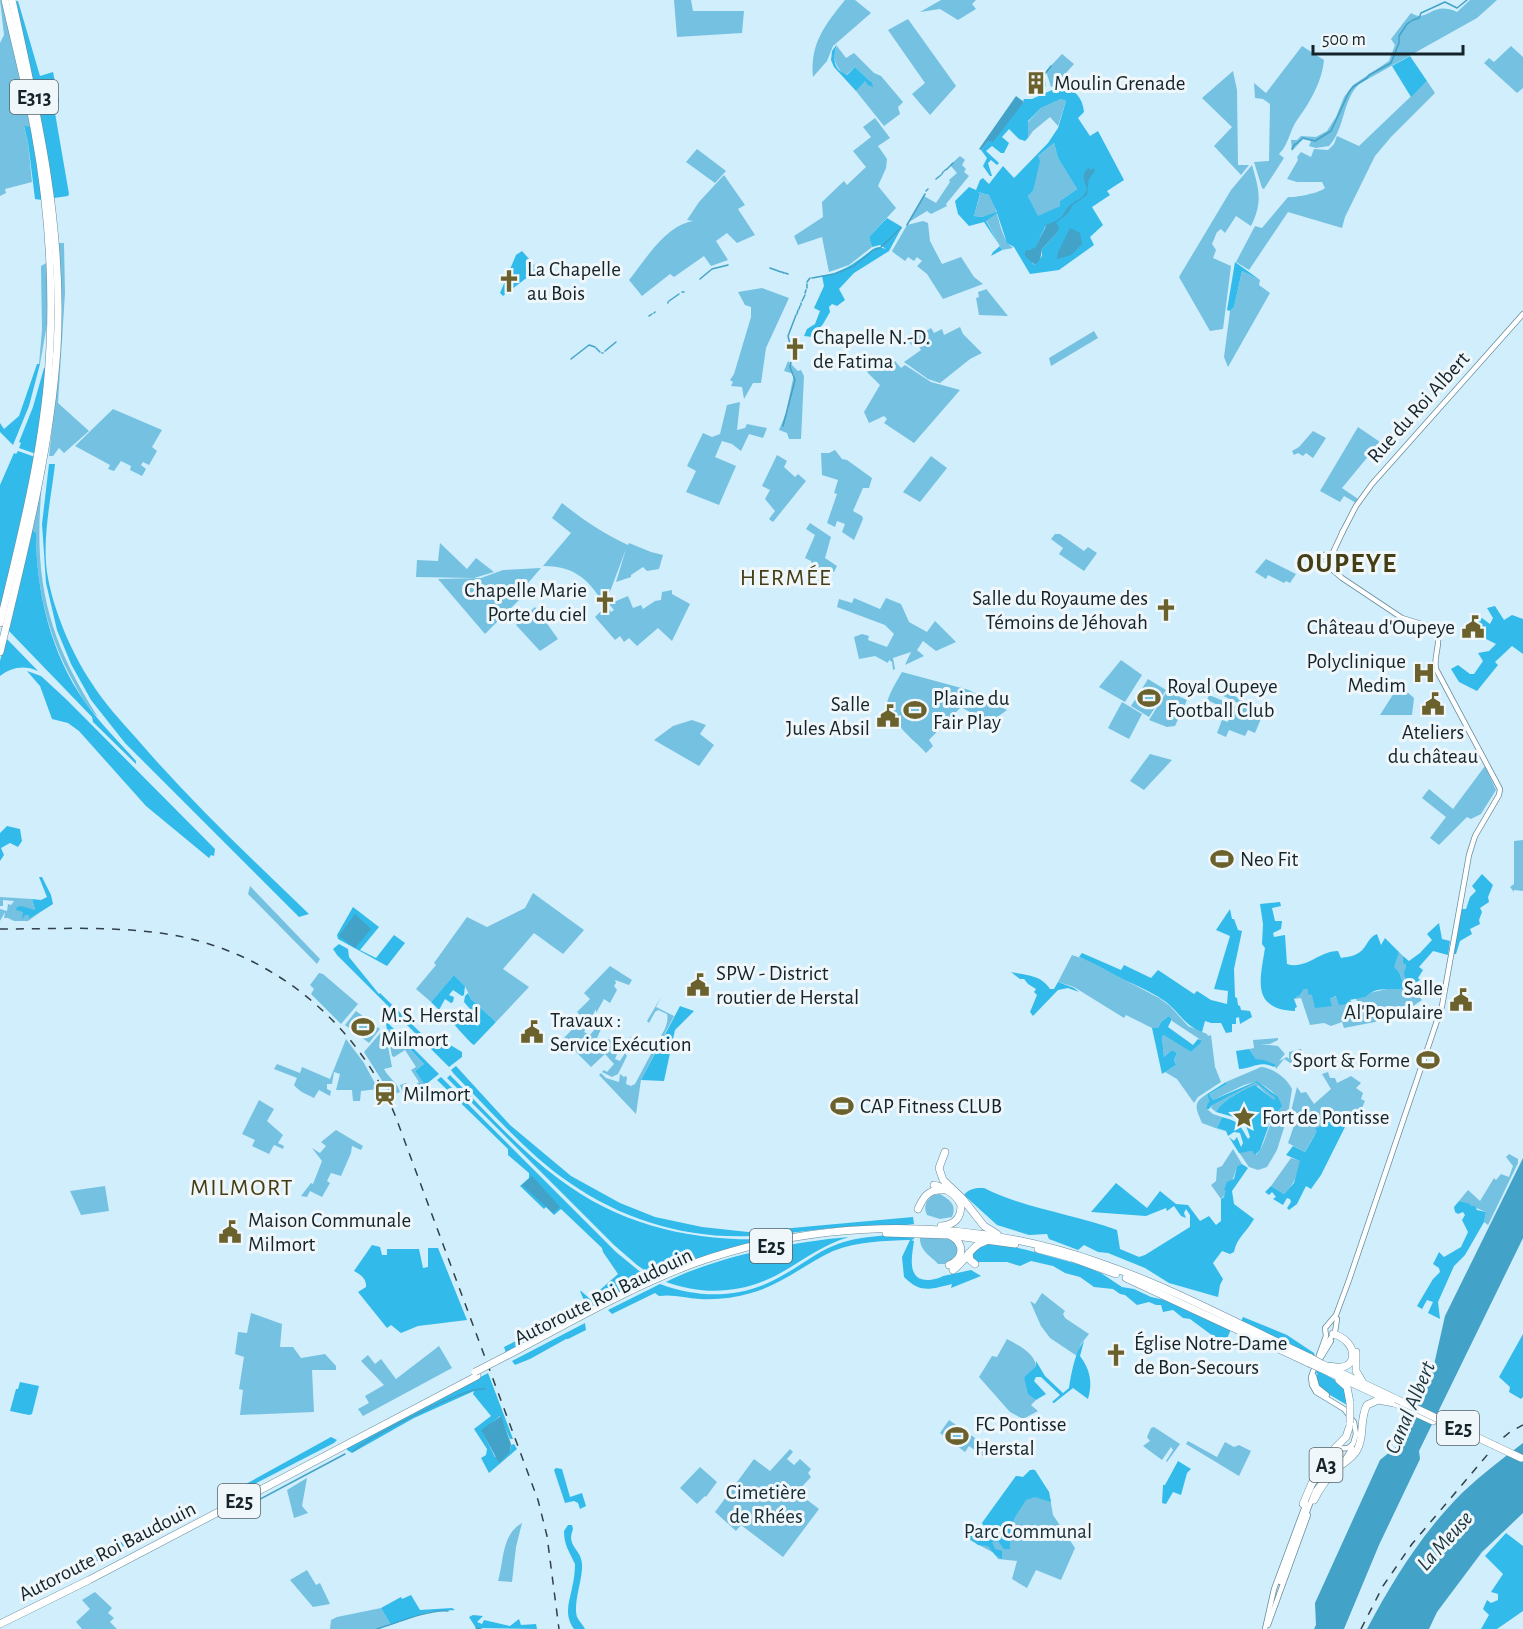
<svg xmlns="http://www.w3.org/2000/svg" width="1523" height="1629" font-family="'Alegreya Sans',sans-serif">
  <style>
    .green { fill: #75c1e1 }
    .forest { fill: #32baea; fill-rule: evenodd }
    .water { fill: #42a2c7 }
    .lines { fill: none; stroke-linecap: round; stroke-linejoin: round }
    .stream { stroke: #42a2c7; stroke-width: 1.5 }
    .secondary-casing { stroke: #688b9a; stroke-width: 6 }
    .highway-casing { stroke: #688b9a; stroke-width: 8 }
    .secondary { stroke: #fff; stroke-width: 4.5 }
    .highway { stroke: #fff; stroke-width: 7 }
    .rail { stroke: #304149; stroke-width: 1.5; stroke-dasharray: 8 8; stroke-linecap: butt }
    .highway-bridge-casing { stroke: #688b9a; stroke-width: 8; stroke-linecap: butt }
    .highway-bridge { stroke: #fff; stroke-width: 7 }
    .labels { text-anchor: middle; stroke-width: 6; stroke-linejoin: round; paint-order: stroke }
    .shield { fill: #f0f7fb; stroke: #576369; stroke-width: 1.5 }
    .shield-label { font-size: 20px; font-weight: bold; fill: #15242a }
    .poi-label { font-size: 21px; fill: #15242a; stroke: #f0f7fb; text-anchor: start }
    .street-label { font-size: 21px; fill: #15242a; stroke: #f0f7fb }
    .park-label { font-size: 21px; fill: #182e37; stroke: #f0f7fb }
    .water-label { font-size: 22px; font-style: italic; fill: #1e343d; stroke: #f0f7fb }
    .quarter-label { font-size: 24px; letter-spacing: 1.5px; fill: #453d14; stroke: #f0f7fb }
    .district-label { font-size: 27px; font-weight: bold; letter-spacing: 1.5px; fill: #453d14; stroke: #f0f7fb }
  </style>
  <rect width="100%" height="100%" fill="#d1eefc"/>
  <!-- green -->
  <g class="green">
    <path d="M0,0h3l28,127h-7l4,15 4,40 -27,7 1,4 -6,3v-153l4,-8z"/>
    <path d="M674,0h17l2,11h51l-2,22 -65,4z"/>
    <path d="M845,0h10l16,13 -38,33 -6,15 -14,16c-3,-34 12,-52 32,-77z"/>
    <path d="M941,0h35l-4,4 4,5 -18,11 -18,-11 -20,3z"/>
    <path d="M1470,0h27l-20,18 -118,66c-17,17 -14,45 -30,62l-13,2 -7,-2 2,-5 -8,-2 -11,12 -1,-11h6l4,-4 15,1 11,-6 9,-14 8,-20 9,-12 36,-24 6,-16 -4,-6 20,-26c17,11 20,-13 46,-1z"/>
    <path d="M908,19l48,67 -26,29 -18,-21 13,-11 -37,-53z"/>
    <path d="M837,46l9,12 8,-5 20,20 7,3 22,26 -5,5 2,7 -16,12 -28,-35 8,-10 6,2v-2l-15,-14 -10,9c-9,-10 -14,-17 -8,-30z"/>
    <path d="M1302,46l22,14c-2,22 -15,44 -27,60 -8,12 -8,24 -18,34l5,4 -20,31 -2,-1 -8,-26 15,-1 1,-57 -7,-5 -8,-1 -1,-15 12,10z"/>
    <path d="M1511,46l12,11v31l-6,5 -33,-30 5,-5 5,4z"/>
    <path d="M1062,54l12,10 -9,10 7,12 -12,-1 -9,2 -5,-16z"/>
    <path d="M1233,71l4,19 1,75h11l-8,10 -27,-29 18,-19 -30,-29z"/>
    <path d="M1427,81l8,12 -44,44 -16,19 -30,61 -3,11 -54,-16 -39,58 -13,-8 19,-36 7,2 26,-31c6,1 32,-4 37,-9l-3,-6h-25l-10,-3 11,-19 -1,-3 4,-5 10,5 3,-8 14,1 6,-6 3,-8 22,10z"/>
    <path d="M1061,99l5,2 -8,25 -8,-9 -17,14 -5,7v-16l13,-14z"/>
    <path d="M875,118l15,20 -12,8 9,13 -1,9 -8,18 18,22 -27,29 3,10 -23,18 -20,7 -7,-35 -24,8 -4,-9 29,-19 -1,-15 22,-21 3,4 19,-18 -13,-16 18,-14 -8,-10z"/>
    <path d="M1054,143l4,15 19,31 -17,12v5l-22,11 -10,-21 5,-5 5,-35z"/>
    <path d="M697,149l29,22 -11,12 -29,-21z"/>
    <path d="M960,156l5,4 -3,5 4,4 -2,3 5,4 -23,28 1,2 -16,8 -4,-3 -18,11 15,-26 12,7 14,-21 -1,-2 8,-7 -7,-8z"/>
    <path d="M1252,165c7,24 11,37 -1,61l-15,-10 -11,17 -4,-4 -4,3 -5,12 4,6 -3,8 18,8 -8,63 -13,2 -31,-54 52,-87z"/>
    <path d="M724,175l21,30 -7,4 17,26 -18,8 -10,-10 -11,8 12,19 -17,6 -7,-10 -30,21 -4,-3 -28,22 -13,-16c17,-21 36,-54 64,-59l-6,-1 12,-18z"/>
    <path d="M978,192l11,3c11,16 9,41 24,53l-11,2 -16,-30 8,-6 -12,3 -8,-1 6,-21z"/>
    <path d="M923,221l5,2 2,18 12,23 19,-7 13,20 9,7 -40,15 -16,-25 -10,-8 5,-5 -5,-4 -3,4 -6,-4 -3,4 -11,-8 -2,-2 15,-26z"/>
    <path d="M58,243h6l1,50 -7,110 31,28 -25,22 -5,-5 -6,8h-4l7,-65z"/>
    <path d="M48,262l-1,62 -7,40h-1l3,-34 -1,-64z"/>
    <path d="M1242,271l18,9 -1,5 11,8 -42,74 -4,-10 6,-46 4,-4z"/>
    <path d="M762,288l27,10 -23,50 -5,35h-8l-9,16 -2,-12 -11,-1 2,-4 -3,-2 4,-6 17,-57v-10l-6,-2 -7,-13z"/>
    <path d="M987,289v1l21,26 -29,-1 -3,-17 3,-1 -1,-5z"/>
    <path d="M960,327l3,7 19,19 -12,6 -30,24 -12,-4 -24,-17 17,-12 -3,-5 -5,2 -4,-5 22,-14 3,5 8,-4 2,6z"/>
    <path d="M1094,331l4,7 -47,28 -2,-8z"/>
    <path d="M887,357l6,6 2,-2 6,7 4,-3 26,17 29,8 -46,53 -30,-20 3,-4 -3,-3 -15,7 -5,-11 16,-27 -13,-13z"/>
    <path d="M788,361l10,10 3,-1 3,6 -3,63h-12l-2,-6 -8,-3 7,-17 8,-39 -10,-3z"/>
    <path d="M740,402l-3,28 8,-2 2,-4 20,4 -4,10 -14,-4 -8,17 -9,-7 -10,-3 -7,16 21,9 -17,39 -33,-13 10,-21 -9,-5 16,-33 9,4 8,-3 7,-29z"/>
    <path d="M113,409l49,21 -10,17 5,4 -8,14 -6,-3 -2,3 5,4 -4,7 -12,-6 1,-4 -10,-5 -7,10 -6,-2 2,-4 -35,-19z"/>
    <path d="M1358,427l22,15 -38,46 16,11 -2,4 -12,-7 -4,6 -20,-11z"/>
    <path d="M1313,431l13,7 -13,20 -7,-5 -3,3 -5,-3 -4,2 -2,-4 7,-4z"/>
    <path d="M835,450l7,9 5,1 25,18 -3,10h-6l-10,23 9,5 1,3 -9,21 -12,-8 3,-8 -8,-3 -2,6 -8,-4 10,-29 -3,-1 4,-13 -16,-5 -1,-22h8z"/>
    <path d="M777,455l10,6 -3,6 11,10 3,-3 8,7 -33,41 -4,-3 6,-8 -10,-12 5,-9 -8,-4z"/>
    <path d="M931,456l16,12 -27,34 -17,-10z"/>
    <path d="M42,483c-9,95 4,153 56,234 -10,-9 -18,-22 -24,-34 -26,-46 -38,-97 -38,-150l-4,-3z"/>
    <path d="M562,503c21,17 41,30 66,42l1,-2 22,9 12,3 -4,14 -12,2 -4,-4 -12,8v2l-15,5 10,-33 -15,40 -8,14c-15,-25 -30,-37 -60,-37l28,-33 -19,-15z"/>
    <path d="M810,523l21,14 -6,21 12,8 -3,6 -10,-5 -3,19 -6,-3 3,-12 -4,-2 -3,-8 -6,-3 10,-23 -9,-6z"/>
    <path d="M1055,534h5l24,17 4,-4 9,6 -13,18 -25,-17 4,-6 -12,-9z"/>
    <path d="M440,543l27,26 9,-11 18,14 -20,6 -58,-1 1,-17 21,1z"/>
    <path d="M1266,559l30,15 -6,9 -4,-2 -2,2 -16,-8 -2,4 -11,-7z"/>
    <path d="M541,568l-19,22 3,4 -40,40 -47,-55 43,-1 22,-8z"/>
    <path d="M672,590v4l18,10 -18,37 -14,-13 -21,18 -8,-8 -5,4 -4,-6 -5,4 -20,-23 11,-11 5,6 3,-2 -5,-6 19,-8 5,12 8,-3 2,4 12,-8 6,-1 1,-8z"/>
    <path d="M854,598l26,11 6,-11 15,6 8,18 18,10 8,-11 21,21 -20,9 -13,-10 -6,9 7,6 -19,9 6,-13 -18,6 2,11 -2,1 -1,-8 -3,-2 -1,3 -13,-7 -16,3 -5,-22 8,-3 7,2 -1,4 19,7 7,-13 -9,-9 -48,-18 2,-8 13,4z"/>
    <path d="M535,607l23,32 -18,12 -24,-26z"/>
    <path d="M1121,660l21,15 -17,27 -26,-15z"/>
    <path d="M902,672l67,18 38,20 -18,13 -28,-16 -32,33 4,6 -7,7c-9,-10 -20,-18 -28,-29l-7,3c-13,-18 2,-39 11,-55z"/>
    <path d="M1148,679l18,11 -17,27 -18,-11z"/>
    <path d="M1399,685l15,13 -2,17h-32z"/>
    <path d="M1213,686l32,15v2h4l14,11 -8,19 -7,-3 -3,6 -16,-6 -3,7 -9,-4 5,-13 6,2 1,-4 -12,-5 3,-7 -13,-6 2,-5 34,14 1,-3 -33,-16z"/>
    <path d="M1167,691l20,9 -12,26 -8,1 -18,-7z"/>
    <path d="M1122,702l20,12 -13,25 -21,-11z"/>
    <path d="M692,720l14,5 -6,9 14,11 -15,21 -45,-26 19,-14z"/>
    <path d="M1150,754l22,6 -28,30 -14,-9z"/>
    <path d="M1485,766l11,24 -15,24 -10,5 -4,-2 -28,28 -9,-7 16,-21 -24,-19 7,-9 24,20z"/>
    <path d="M1523,840v51l-9,-1v2l-4,-5 4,-3v-43z"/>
    <path d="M250,886l70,73 -3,5 -69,-70z"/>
    <path d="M533,893l51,37 -21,24 -29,-21 -31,36 26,18 -33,35 -25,-23 -6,-13 -11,-11 -23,27 -15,-13 20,-24 -2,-2 33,-46 20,10 38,-19z"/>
    <path d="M0,897l32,2 3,11 -12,2 2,3h5v4l10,-6 -12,8h-14l-6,-3h-4l1,-6 -5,9v-12l7,2 1,-7 3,1 3,-4 -11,-1v6h-3z"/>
    <path d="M1399,952l4,4v7l3,1c-3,17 5,25 16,36l-9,6 -1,-1 -37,17 -31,6 -2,-6 -11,4 -7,-3 -14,2 -9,-27 -7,1 6,-4 4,-6h4l4,6 19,11 -1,-7 7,-3 13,3 4,8 4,-1 -2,-8 10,-1 3,-4 18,-4 15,-9 -3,-8 -6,-5z"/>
    <path d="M1072,955l15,5 72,38 11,8 18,20 19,8 1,2 3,-1 4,32 6,15 -23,15 -4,6 -17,-24 -12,-7 11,-7 -2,-5 3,-7 -5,-3 -8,7 -2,-20 2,-2 3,1 24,16 10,-9v-3l-29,-19v-2l-3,-3 -8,6 -3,6h-6l-26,-13 -2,3 -50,-31 -16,-5z"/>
    <path d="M610,966l22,14 -3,5 -14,-5 1,3 -2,3 3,4 -7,13 -6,-4 -8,14v-4l-12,23 6,3 9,-11 2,5 -4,9 7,5 4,-4 11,4 12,-6 4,1 -7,15 -9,-4 -4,10 5,2 5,-8 2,3 -9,18 -6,3 -10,-5 2,-2 3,2 7,-8 -9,-10 -14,13 -28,-28 20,-21 -6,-6 13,-13 -6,-6z"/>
    <path d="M319,973l4,1 35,30 -17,20 -30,-30 3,-5 -4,-4z"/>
    <path d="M661,997l-5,10 18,9 -33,64 -5,34 -37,-39 2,-2 5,5 13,4 1,-8 4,3 -1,2 2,-3 2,1 -1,7 5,2 4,-2 17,-32 -1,-5 -3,-1 1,-2 4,2c7,-7 17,-22 14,-32l-9,-4 -3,2 -6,11 -2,-2z"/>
    <path d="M356,1011l24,18 -11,14 -24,-18z"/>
    <path d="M390,1029l34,35 -9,7 10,14 -18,13 -3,-2 -4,-11 6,-2 4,6 9,-7 -8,-12 5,-3 -11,-17 -11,7 -2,-1 -5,-26z"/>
    <path d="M383,1030l2,1 7,36 -8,2c6,11 12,11 16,23l-9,3 -27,-43z"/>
    <path d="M1278,1038v2l-8,4h-10l18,2 7,8 -6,7 8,-4 2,2v-7l12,-3 2,6 -11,5v4l-8,-5 -8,10 -1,-3 -19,-7 -7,-10 5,-1 -1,-8z"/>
    <path d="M346,1039l18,24 14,26 -17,2 -1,10h-7l-1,-11h-16l4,-16 -6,-2 -2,12h-5v5l4,2 -1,5 -11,-6 -5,8c-8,-4 -14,-6 -20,-13l3,-7 -23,-9 3,-5 23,9 2,-6 28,12z"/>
    <path d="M1261,1067c12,1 26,11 31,22l-4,26 -11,35 -10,17 -9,3 -9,-3 -20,-29 10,14 13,-1 4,4c11,-11 9,-28 21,-39l-1,-3c5,-20 -4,-21 -19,-32l18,17 -1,3 -16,-15c-14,3 -35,13 -42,26l-5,-4 1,-4 43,-22 -11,3 -31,15 -4,-6 18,-10 -1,-2z"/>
    <path d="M1328,1072l2,6h5l2,5 14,-7 10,7 -5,5 7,5 -2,6 4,2 -9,21c-29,-11 -39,7 -51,30l-17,-9 10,-29 -7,-3 6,-24 4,6 5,-1 8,12 17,-15 -9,-15z"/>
    <path d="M1207,1094l4,8 -5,6 7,6 9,3 -5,11 9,4 -24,-9c-6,-15 -10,-20 5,-29z"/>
    <path d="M259,1100l15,9 -7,12 16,14 -5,8 6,3 -1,3 -9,-4 -5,9 -17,-8 3,-6 -13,-6z"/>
    <path d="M336,1130l27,16 -2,4 -9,-4 -1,7 -10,23 -10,-3 -4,8 3,2 -8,14 -12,-6 -3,6 -6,-1 10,-13 2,1 9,-23 -10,-13 8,5 6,-7 -5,-4z"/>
    <path d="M1233,1149l9,15 -5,2c-3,11 -8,26 -16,33l-10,-14 5,-4 1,-13 5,-2z"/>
    <path d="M1509,1154l9,5v4l-30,62 -4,-3 2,-10 -27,-11 9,-11 12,11 14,-23 2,2 5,-6 8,3 4,-11 -7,-9z"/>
    <path d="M1291,1158l10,3c-5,16 -5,21 -17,33l-13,-8z"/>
    <path d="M105,1186l4,25 -28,4 -11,-24z"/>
    <path d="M940,1194c10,6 17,11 12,23l-12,2 -13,-4c-4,-9 -1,-14 6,-20z"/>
    <path d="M920,1236l31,2 10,13 -12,13h-11c-8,-9 -19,-13 -18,-28z"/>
    <path d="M1042,1293l23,18 -2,3 2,4 24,16 -8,10 -4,12 -27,-18 -9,-12 -11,-25 5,3z"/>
    <path d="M251,1313l31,11 -2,23h13l8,11 24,-4 11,12v4h-24l2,42 -74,3 3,-25 -4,-1 5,-32 -9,-3 3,-22 9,1z"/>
    <path d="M1007,1339c11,6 28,14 29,27l-12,11 8,18 4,5 -5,5 7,6 -15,8 -13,-7 -31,-35 13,-21 5,1z"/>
    <path d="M439,1346l13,22 -89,48 -5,-7 11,-6 -4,-7 19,-11 -23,-24 7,-6 7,9 6,-5 15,20z"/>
    <path d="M949,1420l42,29 -7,8 -15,-11 -4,6 -25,-19z"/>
    <path d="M1154,1427l26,17 -13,18 -1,-1 7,-11 -2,-3 -9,13 -19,-14 7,-5 -3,-4 4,-9z"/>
    <path d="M1188,1441l29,16 8,-15 9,5 5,-2 12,6 -12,25 -53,-32z"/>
    <path d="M790,1449l3,3 -6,7 7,6 6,-6 11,10 -3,4 3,4 -14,15 22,17 -36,48 -42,-32 -5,6 -21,-19 39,-53 16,12z"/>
    <path d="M700,1467l17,15 -11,15 -1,-1 -8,8 -17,-16z"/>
    <path d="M1033,1469l16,23 4,23 22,33 -14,32 -25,-10 -9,18 -15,-9 5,-18 -19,-2 -4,-6 -30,-16 4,-6 18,3 5,6 6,-2v-6l-8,-6h-5l-2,-3 34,-47 7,1z"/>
    <path d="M307,1478l-5,28 6,7 -14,5 -7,-28z"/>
    <path d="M522,1523l-6,24 -4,35 -14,-1c6,-19 3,-46 24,-58z"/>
    <path d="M307,1570l9,15 4,-2 10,21 -17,3 -23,-27z"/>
    <path d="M95,1592l17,16 -4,5 6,5 -4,4 7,7h-35l-6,-7 14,-13 -8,-9z"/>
    <path d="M381,1608l10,17 -14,4h-47l1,-9 6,-3z"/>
  </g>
  <!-- forest -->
  <g class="forest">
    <path d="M18,1l22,75 13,-4 6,29 -4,12 14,81 -1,2 -14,2 -12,-73 -27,-123z"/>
    <path d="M837,44c-4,13 -5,25 10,31l8,-8 17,16 1,4 -5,-2 -3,-4 -9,10 -22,-24 -3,-7 1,-9z"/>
    <path d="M1410,56l17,25 -16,16 -19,-31z"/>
    <path d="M1061,86c13,2 22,12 23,26l-6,6 12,18 8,-5 26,49 -17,11 3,4 -18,12 11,18 -13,12 4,8 -35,25 -29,4 -16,-27 -7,-4 -10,-30 -11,8 16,29 -11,6 2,-4 7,-6 -16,-24 -15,4 -11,-12 -3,-13 14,-14 7,3 4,-10 3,-2 6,6 14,-18 11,12 34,-35 10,-15 8,-27 -5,-2 -20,9 -13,13v17l-3,3 -6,-2 -10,-10 -7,8 7,6 -5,10h-3l-9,-7 -6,5 13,12 -2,2 -6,-5 -3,3 4,13h-2l-7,-10 4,-8 -6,-8 43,-48 -1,-1 1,-2h8zM1054,143l4,15 19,31 -17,12v5l-22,10 -10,-20 5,-5 7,-30 -2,-5zM978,192l11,3 8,17 -15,5 -8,-1 6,-22zM1050,223h5l2,10 -15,16v7l-7,9 -2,-1 -5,-14 7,-1 10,-22z"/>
    <path d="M24,126l7,1 11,73 -7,-1 -7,-57z"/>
    <path d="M887,218l15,9 -13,24 -35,22 -15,16 6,11 -8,6 -5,-2 -3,3 1,5 -7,12 -11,13 -8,-1 3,-7 8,-5 5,-13 -6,-3 10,-22 -2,-10c22,-3 36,-16 53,-28l4,-1 7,2 -6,-4 -8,2 -3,-10z"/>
    <path d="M522,251l16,18 -35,27 -3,-3 16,-38z"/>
    <path d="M1235,262l25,18 -18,-9 -8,36 -4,4 -3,-1z"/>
    <path d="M37,364h3l-11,42 -16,39 -13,-13v-9l4,6 15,-13z"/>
    <path d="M44,368h2l-10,86 -17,-6 2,-5 -2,-1 14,-35z"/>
    <path d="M18,451l17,6 -35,155v-127l14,-32 2,1z"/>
    <path d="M49,464h6c-4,36 -14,78 -7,114 6,33 24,76 43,104 13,21 30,39 46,57 53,62 113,118 172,175l-10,3 -174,-174 -34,-43 -20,-36 -14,-34 -11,-47 -4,-59z"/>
    <path d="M32,530l4,3c0,59 15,121 49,169 15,21 34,40 51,59v3l-43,-42 -1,-5 -84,-87z"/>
    <path d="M1495,606l9,14 8,-5 11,4v35l-11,-8 -17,16 3,3 -21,26 -18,-9 -8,-13 7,-4 12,9h4l9,-13 -5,-8 11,-2 7,-7 -10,-5 -9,-16 5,-5 8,6 3,-6 -6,-10z"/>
    <path d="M6,638l32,33c-14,-6 -26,-4 -38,5v-15z"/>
    <path d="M27,671l14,5 26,24 148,149 -1,7 -3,-1 -2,3 -63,-52 -67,-75 -11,-8 -16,-4 -12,-33z"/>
    <path d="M7,826l13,3 2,12 -4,6 -8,-4 -9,5 3,7 -4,6v-28z"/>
    <path d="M1482,874l11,11 -5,12 1,5 -9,6 2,4 -3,8 1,4 -10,5 2,5 -12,7 -4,13h-4l8,-45h6l4,-12 6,-6 -4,-5z"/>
    <path d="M39,877h3l9,18 2,9 -22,14 -2,1v-4h-4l-3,5 1,-8 -7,-2 1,-3 4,-1 14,4 -3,-11 9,1 6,-3z"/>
    <path d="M1280,902l1,4 -9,2 3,13h7l-1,8 -8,4 1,4 11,-2 2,29c19,6 32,-13 51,-13l3,7c6,-1 14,-2 19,-6 7,-5 8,-15 17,-18l4,11 4,-7 14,14 -5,15 5,5 6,16c-12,3 -30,-3 -39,9l-17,3 -1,4 -9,1 -3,-9 -6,3 2,7 -17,2 -3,-13 -4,-1v-5h-4l-4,6 -6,4 3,8 -2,1v3c-44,-2 -35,-30 -30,-63l-3,-4 1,-20 -3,-20z"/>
    <path d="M353,907l26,20 -19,23 16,8 18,-23 11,8 -18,23 -49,-27 -1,-4z"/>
    <path d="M1230,909l2,10h2l4,11 4,1 -8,38 1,28 2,1 1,7 2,1 1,4 9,1 2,6 -12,7 -1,-7 -3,1v6h-4v8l-6,1 -5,-10h-10l-6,-2 -3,11c-17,-6 -23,-20 -36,-30 -11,-8 -24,-14 -37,-20 -17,-8 -32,-18 -50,-25l3,-4 39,17 3,-5 27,13 7,-8 36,24 3,-3 14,9 16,4 1,-13 -14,-2 16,-53 -14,-6z"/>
    <path d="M1439,923l3,16 8,2 -2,14 -15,-4 -14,16 4,3 -5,8 2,2 -12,7 -4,-13 2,-9 -3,-2v-7l6,5 11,-8 12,-13 -5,-6z"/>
    <path d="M339,944l9,5 1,8 30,37 1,-1 46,45 26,8 10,6v5l-13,10 -112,-112 -4,-6z"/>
    <path d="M1011,972c14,3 31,3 39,17h4l4,-7 16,6 5,4 -11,-4 -10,2 -25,26 -3,-4 7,-17 -3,-3 2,-3 -8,-5 -4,-5h-4z"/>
    <path d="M454,975l11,11 -1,9 -2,1 -9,-6 -4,5 5,2 -1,5 -2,1 -6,-4 -6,11 -8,-8z"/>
    <path d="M468,993l3,6 25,23 -22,23c-4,-2 -25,-26 -27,-30l8,-5 11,1v10l12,5 1,-7 -15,-17 1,-6z"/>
    <path d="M680,1006l14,5 -19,19 -11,51 -23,-1z"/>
    <path d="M1169,1016l3,3 -4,8 25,18 5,-6 3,1v3l-10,9 -27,-17 -2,2 2,20 8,-7 5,3 -3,7 2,5 -14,9 -10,-46h6l3,-6z"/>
    <path d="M387,1022l52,52 -14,11 -10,-14 9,-7 -33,-35 -4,1 -1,-7z"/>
    <path d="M1249,1049l7,10 8,1 12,5 -2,2c-15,-7 -20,1 -35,2l-3,-18z"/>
    <path d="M456,1066l54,59 61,51 49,27 35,14 47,10 46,5 165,-15 1,7c-21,3 -45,1 -68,3 -31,2 -63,8 -95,9 -64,3 -128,-16 -181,-53 -43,-29 -79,-72 -116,-109l-3,-4z"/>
    <path d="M450,1075c35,35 69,75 109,104 62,47 135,63 211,60l-66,18 -50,20 -17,-12 -23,-20 -167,-167z"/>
    <path d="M441,1077l175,175 33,27 -49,25 -8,-7 26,-23 -15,-22 -1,-4 -41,-39 -7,6 -8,-8 -2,2 -24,-23 9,-8v-5l-21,-18v-6l-71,-69z"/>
    <path d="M1257,1081l21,16 4,9 -6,7 1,3 5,-1 -1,2 -9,4v2l-3,2 -9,25 -5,5 -3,-4 -13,2 -10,-16 5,4 3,-4 4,10 2,-4 -3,-10 -6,-1 -6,4 -2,-5 -9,-3 5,-11c18,5 17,7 26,22l2,-2 -6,-17 -28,-8c7,-13 26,-21 39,-27l19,15 1,-2 -19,-16 -44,23 -3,4h-3l2,-6 2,-1 -3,-8 19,-12 1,2 -18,10 4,6z"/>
    <path d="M1324,1118l9,3 2,-3 14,1 -28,56 -10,14 -5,-3 -9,18 -8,6 -2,-2 4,-6 -1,-3 -3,-1 -4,7 -10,-6 3,-2 -4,-5 -3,3 -4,-3 6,-6 13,8 10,-11 6,-22 -14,-6 7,-9 12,6 12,-21 -2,-3 5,-1z"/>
    <path d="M1242,1164l6,4 -16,23 2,13 20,15c-8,14 -17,18 -20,33l-4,2 -8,-3 -9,12 10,16 -3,6 -2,12 -49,-14 -24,-15 -37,-15 -10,-1 -14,-7 -6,5 -29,-11 -2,-5 -18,1 -32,-10 -33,-30c5,-7 13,-7 20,-7 42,21 90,26 133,42l3,19 19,8 6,-2 45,-28v-12l-4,-6 -2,4 2,5 -5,-2 -7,-10 -7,5 -1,-3 -20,8 -55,-4 25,-29 31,25 13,-17 16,13 12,1 12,16 9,-5 7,9 5,-4v-22l3,-2 2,-7h-2l3,-8 7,-3 3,-13z"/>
    <path d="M1459,1201l11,3 1,2h4l2,4 9,2 -2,10 -19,33 -11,11 -16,36 2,17 -12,-6 5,-11 -6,-2 -5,9 -5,-3 16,-27 7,-7 -1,-4 -6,-4 6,-12 5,5 17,-10 7,-15 -6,-12 3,-5 -2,-3 -5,2 -3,-2 -1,-5z"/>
    <path d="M888,1235l26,1v3l-3,1 3,1c-2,15 -8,40 15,39 6,-1 9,-1 14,-4l28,-6 10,6 -30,12 1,-4c-21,5 -31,10 -48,-7l-2,-20 8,-17c-26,1 -52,1 -77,11 -28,13 -52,34 -82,42 -17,5 -34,7 -51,6 -14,-1 -27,-5 -41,-3l-4,-3 -43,21 -4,-4 52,-26c43,16 86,14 125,-10 16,-9 31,-21 48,-28 18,-8 36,-9 55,-11z"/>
    <path d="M849,1237c-28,8 -49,26 -74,39 -35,18 -73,19 -109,6 51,-26 126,-40 183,-45z"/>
    <path d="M981,1244l24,1 22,5 54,15 20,8 21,14 12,2 17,8 23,5 16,10 41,17 -4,10 -6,3 -31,-23 -7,-1 -10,-8 -10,2 -2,-7h-5l-7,-3 -12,3 -12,-10 -5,-1 -7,-5 -19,-2 -14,-10 -15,-4 -12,-7 -22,-5 -11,5 -13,-4h-30l-7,-5z"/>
    <path d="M372,1245l8,2 2,8h5v-6h32l4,19 5,-1v-19h10l29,72 -49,6 -17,7 -10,-8 -4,3 -29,-36 8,-5c1,-8 -6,-13 -12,-16z"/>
    <path d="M580,1291h1l16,14 -91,48 -2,-6 82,-42z"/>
    <path d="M1243,1317l44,18 27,18 1,4 -61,-30 -14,-4z"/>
    <path d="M585,1323l1,7 -18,9h-2l-36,20 -15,6 -3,-4z"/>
    <path d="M1523,1334v63l-2,2 -12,-7 1,-5 -11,-10z"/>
    <path d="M1084,1341l-4,15c10,13 13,27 8,43l-15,-11 -19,15 -2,-1 8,-7 -19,-18h-5l-2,4 12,13 -10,6 -8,-6 -4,-17 12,-11v-5l9,15 18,17 6,-5c2,-14 6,-36 15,-47z"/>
    <path d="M1317,1370l18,10 10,10 2,15 -27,-16 -5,-13 3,-2 -2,-1z"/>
    <path d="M488,1373l25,66h-3l-10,-23 -18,15 13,26 15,-5 1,-7 3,-1 3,5 -28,24 -8,-15 5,-3 1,-6 -13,-20 17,-13 -18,-22 1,-3 -60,27 -62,35 -5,-3v-3z"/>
    <path d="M20,1382l19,4 -7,28 -3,1 -19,-4 6,-22h2z"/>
    <path d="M331,1437l6,3 -3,3 -93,48v-4l5,-3z"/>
    <path d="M1178,1461l13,8 -4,4 -6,22 -8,-3 -7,12 -4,-1 1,-18h2z"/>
    <path d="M556,1468l6,1 8,28 12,-4 4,13 -6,3 -2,-6 -4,-2 -9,2 -11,-33z"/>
    <path d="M1030,1470h5l14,22 2,10 -16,-5 -9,3 -11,17 -5,13v19h-6l-6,-8 -6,1 3,7 7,2v8l-7,-4 -7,-9 -10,-1 -6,-5 -8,-3 4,-6 18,3 5,6 6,-2v-6l-8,-6h-5l-2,-3 34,-47 7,1z"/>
    <path d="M158,1524l3,8 -34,14 -9,1 -1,5 -10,7 -4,-1 -52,29 -2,-1 23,-18 36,-21 30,-11z"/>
    <path d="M568,1525h4l1,4c-7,18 8,19 9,35 1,15 -9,38 -5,53 2,4 6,8 8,12h-11c-10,-14 -5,-26 -2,-41 2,-8 3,-17 3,-24 -6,-13 -11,-19 -11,-33z"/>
    <path d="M1506,1533l17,13v65l-26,18h-16l8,-14 -6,-6 4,-9 4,3 7,-3v-6l-7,-2 12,-18 -18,-18z"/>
    <path d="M411,1595l9,15 32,-2 3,2 -27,2 -37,13 -10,-17 20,-11 1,2z"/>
    <path d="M473,1615l10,1 -6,6 5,2 2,-4 26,6 9,-7 2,6 15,-1 1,5 -61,-1 -7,-11z"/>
  </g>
  <!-- water -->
  <g class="water">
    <path d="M1016,96l8,6 -31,40 -4,-1 -8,9 -2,-1z"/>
    <path d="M1088,168l3,2 3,-2 1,3 -6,8 -2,16 -14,10 -5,8 -12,10 3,4 -2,6 -15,16c-1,7 -1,11 -7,16l-10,-9v-5l10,-3 12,-24c20,-5 15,-14 26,-21 7,-5 11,-5 14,-14 -2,-9 -7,-13 1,-21z"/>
    <path d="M1070,228l10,5 2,11 -11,11 -14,4 1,-7z"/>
    <path d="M355,914l16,15 -16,19 -16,-12z"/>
    <path d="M1523,1158v80l-104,213 1,8 -41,86 -35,84h-30l2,-4 -1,-22 65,-143 17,-14 34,-68 14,-62z"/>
    <path d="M532,1176l28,31 -7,6 -31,-28z"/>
    <path d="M501,1416l10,28 -1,8 -11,11 -18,-33z"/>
    <path d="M1523,1443v70l-41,39 -45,60 -8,17h-62c26,-49 55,-96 95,-136 19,-18 40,-34 61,-50z"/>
  </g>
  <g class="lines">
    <!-- stream -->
    <g class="stream">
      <path d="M1042,88l3,-2 -1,-11 7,-9"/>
      <path d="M1296,144l7,-6 12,3 16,-10 18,-39 4,-5 14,-9 2,-3 22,-12 8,-20v-7l8,-12 6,-4 6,-2 2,-5 24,-11 12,6 10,-8"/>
      <path d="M1292,149l3,-5"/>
      <path d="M947,169l6,-6"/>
      <path d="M944,171l3,-2"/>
      <path d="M942,174l1,-2"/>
      <path d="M936,179l5,-4"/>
      <path d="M926,191l2,-2"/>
      <path d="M907,225l18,-31"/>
      <path d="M770,268l11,4"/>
      <path d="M782,272l2,1"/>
      <path d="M785,273l3,1"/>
      <path d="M812,278l22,-4 20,-8 19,-16 7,-2 21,-20"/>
      <path d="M700,279l12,-10 16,-4"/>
      <path d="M807,282l3,-4"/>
      <path d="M807,288v-4"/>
      <path d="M682,292h2"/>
      <path d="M805,293l1,-3"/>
      <path d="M669,301l10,-7"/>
      <path d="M802,301l3,-6"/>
      <path d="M668,303v-1"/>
      <path d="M801,305v-2"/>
      <path d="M799,309l1,-3"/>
      <path d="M654,313l1,-1"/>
      <path d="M797,314l1,-4"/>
      <path d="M649,316l3,-2"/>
      <path d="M596,348l4,4"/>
      <path d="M791,348l-3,-12 8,-21"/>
      <path d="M605,351l11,-9"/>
      <path d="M602,353h1"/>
      <path d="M571,359l18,-14 6,2"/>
      <path d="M783,426l12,-46 -5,-13 1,-5"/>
      <path d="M353,1451c19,-15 113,-65 132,-62"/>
      <path d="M247,1506l98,-52"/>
      <path d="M476,1628l5,1"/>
      <path d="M377,1629c19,-6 53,-20 71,-18"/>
    </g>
    <!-- secondary casing -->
    <g class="secondary-casing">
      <g id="secondary">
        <path d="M1342,533l14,-27 16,-22 151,-170"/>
        <path d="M1329,559l-5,-4 -5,5 2,4 7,2 14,12 60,40 29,9 5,3c6,13 -3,26 0,39l64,120 -1,6 -24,41 -6,19 -27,151 -93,274 -13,35 -11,13 1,8 -15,41 1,8 4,7 28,17 10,13 2,12 -3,10 -5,4 -11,1 -1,8 -7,9"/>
        <path d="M1329,561l14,-30"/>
        <path d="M1325,1346l10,-14 2,-13"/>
        <path d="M1320,1359l11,-18"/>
        <path d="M1314,1376l3,11 10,8"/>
        <path d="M1280,1582l35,-91 20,-27 10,-5 7,-11"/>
        <path d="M1268,1625l40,-110"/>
        <path d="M1265,1629l9,-40 32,-86"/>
      </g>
    </g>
    <!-- highway casing -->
    <g class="highway-casing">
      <g id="highway">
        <path d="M0,623c22,-91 46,-182 50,-277 3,-71 -2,-143 -15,-213 -8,-44 -20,-89 -30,-133"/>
        <path d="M0,652c24,-100 50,-199 57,-303 7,-119 -19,-234 -45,-349"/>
        <path d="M945,1152l-6,16 4,12 19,18 22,28 13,8"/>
        <path d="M934,1185c11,3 22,9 27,20 0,14 -7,20 -20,21"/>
        <path d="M918,1209c5,-11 10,-20 24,-19"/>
        <path d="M886,1233l63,2 66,9"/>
        <path d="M1038,1249l34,9 44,16"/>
        <path d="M969,1253l1,7 5,4"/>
        <path d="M949,1265c15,-6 16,-21 2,-29"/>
        <path d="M953,1270c13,-9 18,-25 33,-29"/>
        <path d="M1126,1278l183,85"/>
        <path d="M1356,1352v19l6,10"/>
        <path d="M508,1355c61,-32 122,-68 187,-92 131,-46 275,-46 405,0 73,25 142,63 211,95"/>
        <path d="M1322,1364l72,34"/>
        <path d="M1331,1366c28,8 29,-25 2,-32"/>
        <path d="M1320,1368l113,53"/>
        <path d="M1339,1380l8,7 3,16"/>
        <path d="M1314,1500c6,-12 13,-22 22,-31 7,-6 16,-10 21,-19 8,-13 2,-31 10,-45l11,-5 16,3"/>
        <path d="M1303,1504l9,-21 17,-21 6,-14 11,-11 3,-9"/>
        <path d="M0,1624l89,-44 388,-204"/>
      </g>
    </g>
    <!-- secondary -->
    <use href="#secondary" class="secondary"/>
    <!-- highway -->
    <use href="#highway" class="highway"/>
    <!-- rail -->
    <g class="rail">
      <path d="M0,929c53,0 108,-3 160,4 105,14 195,85 235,182l143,385 9,36 12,93"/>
      <path d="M1361,1629l22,-43 29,-42 87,-103 11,-9 13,-7"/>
    </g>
    <!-- highway-bridge casing -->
    <g class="highway-bridge-casing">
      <g id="highway-bridge">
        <path d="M1311,1358l11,6"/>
        <path d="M1309,1363l11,5"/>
        <path d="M475,1372l33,-17"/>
        <path d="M1396,1399l125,59"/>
        <path d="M1350,1423v-20"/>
      </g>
    </g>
    <!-- highway-bridge -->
    <use href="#highway-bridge" class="highway-bridge"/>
  </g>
  <!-- icons -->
  <defs>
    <g id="building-bare" transform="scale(1.8)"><path d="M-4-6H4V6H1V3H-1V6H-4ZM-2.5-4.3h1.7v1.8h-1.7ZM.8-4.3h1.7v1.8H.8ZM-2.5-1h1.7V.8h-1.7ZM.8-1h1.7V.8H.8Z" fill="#6b612d" stroke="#f0f7fb" stroke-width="2.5" paint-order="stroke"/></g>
    <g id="church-bare" transform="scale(1.8)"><path d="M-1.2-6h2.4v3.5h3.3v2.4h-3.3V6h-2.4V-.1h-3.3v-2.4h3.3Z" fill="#6b612d" stroke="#f0f7fb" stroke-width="2.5" paint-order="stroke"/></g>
    <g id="civic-bare" transform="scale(1.8)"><path d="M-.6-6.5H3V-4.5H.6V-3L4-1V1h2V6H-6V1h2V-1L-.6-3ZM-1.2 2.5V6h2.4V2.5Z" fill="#6b612d" stroke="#f0f7fb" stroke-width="2.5" paint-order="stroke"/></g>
    <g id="hospital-bare" transform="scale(1.8)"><path d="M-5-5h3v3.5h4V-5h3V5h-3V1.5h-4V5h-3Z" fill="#6b612d" stroke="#f0f7fb" stroke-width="2.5" paint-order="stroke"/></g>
    <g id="stadium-bare" transform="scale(1.8)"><path d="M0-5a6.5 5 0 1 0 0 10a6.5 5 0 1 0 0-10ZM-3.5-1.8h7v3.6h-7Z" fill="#6b612d" stroke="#f0f7fb" stroke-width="2.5" paint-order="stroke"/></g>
    <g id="station-bare" transform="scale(1.8)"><path d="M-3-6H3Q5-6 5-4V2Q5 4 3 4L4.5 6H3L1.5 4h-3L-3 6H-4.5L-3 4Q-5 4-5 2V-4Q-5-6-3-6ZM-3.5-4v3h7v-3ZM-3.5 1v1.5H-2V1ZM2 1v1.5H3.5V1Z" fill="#6b612d" stroke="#f0f7fb" stroke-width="2.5" paint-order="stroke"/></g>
    <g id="sight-bare" transform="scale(1.8)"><path d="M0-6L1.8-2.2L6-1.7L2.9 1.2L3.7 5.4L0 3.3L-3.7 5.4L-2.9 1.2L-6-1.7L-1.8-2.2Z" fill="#6b612d" stroke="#f0f7fb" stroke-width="2.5" paint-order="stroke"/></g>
  </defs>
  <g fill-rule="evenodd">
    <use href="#building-bare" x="1036" y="83"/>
    <use href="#church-bare" x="509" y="281"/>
    <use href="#church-bare" x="795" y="349"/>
    <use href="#church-bare" x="605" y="602"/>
    <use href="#church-bare" x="1166" y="610"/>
    <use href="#civic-bare" x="1473" y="627"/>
    <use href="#hospital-bare" x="1424" y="673"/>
    <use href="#stadium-bare" x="1149" y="698"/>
    <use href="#civic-bare" x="1433" y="704"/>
    <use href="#stadium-bare" x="915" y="710"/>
    <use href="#civic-bare" x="888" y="716"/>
    <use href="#stadium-bare" x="1222" y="859"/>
    <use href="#civic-bare" x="698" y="985"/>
    <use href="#civic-bare" x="1461" y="1000"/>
    <use href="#stadium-bare" x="363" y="1027"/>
    <use href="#civic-bare" x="532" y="1032"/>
    <use href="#stadium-bare" x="1428" y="1060"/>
    <use href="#station-bare" x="385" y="1094"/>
    <use href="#stadium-bare" x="842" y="1106"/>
    <use href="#sight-bare" x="1244" y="1117"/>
    <use href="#civic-bare" x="230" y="1232"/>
    <use href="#church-bare" x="1116" y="1355"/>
    <use href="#stadium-bare" x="957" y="1436"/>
  </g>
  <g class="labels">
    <!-- shield labels -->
    <g class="shield">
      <rect x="10" y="80" width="48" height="34" rx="4.5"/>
      <rect x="750" y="1229" width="42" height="34" rx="4.5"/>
      <rect x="1437" y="1411" width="42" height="34" rx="4.5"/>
      <rect x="1309.5" y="1448" width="33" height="34" rx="4.5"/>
      <rect x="218" y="1484" width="42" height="34" rx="4.5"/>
    </g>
    <g class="shield-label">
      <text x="34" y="104">E313</text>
      <text x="771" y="1253">E25</text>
      <text x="1458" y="1435">E25</text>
      <text x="1326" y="1472">A3</text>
      <text x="239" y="1508">E25</text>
    </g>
    <!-- poi labels -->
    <g class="poi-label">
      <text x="1054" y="90">Moulin Grenade</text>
      <text x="527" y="276">La Chapelle<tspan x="527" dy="24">au Bois</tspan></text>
      <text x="813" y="344">Chapelle N.-D.<tspan x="813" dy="24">de Fatima</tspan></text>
      <text x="587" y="597" text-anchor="end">Chapelle Marie<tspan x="587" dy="24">Porte du ciel</tspan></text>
      <text x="1148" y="605" text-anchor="end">Salle du Royaume des<tspan x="1148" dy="24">Témoins de Jéhovah</tspan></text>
      <text x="1455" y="634" text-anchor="end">Château d'Oupeye</text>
      <text x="1406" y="668" text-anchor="end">Polyclinique<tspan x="1406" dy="24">Medim</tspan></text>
      <text x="1167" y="693">Royal Oupeye<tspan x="1167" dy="24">Football Club</tspan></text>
      <text x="933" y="705">Plaine du<tspan x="933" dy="24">Fair Play</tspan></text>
      <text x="870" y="711" text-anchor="end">Salle<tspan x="870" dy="24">Jules Absil</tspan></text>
      <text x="1433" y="739" text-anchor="middle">Ateliers<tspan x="1433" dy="24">du château</tspan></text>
      <text x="1240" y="866">Neo Fit</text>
      <text x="716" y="980">SPW - District<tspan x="716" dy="24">routier de Herstal</tspan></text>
      <text x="1443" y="995" text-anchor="end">Salle<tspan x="1443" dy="24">Al'Populaire</tspan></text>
      <text x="381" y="1022">M.S. Herstal<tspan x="381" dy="24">Milmort</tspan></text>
      <text x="550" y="1027">Travaux :<tspan x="550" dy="24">Service Exécution</tspan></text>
      <text x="1410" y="1067" text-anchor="end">Sport &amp; Forme</text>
      <text x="403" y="1101">Milmort</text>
      <text x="860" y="1113">CAP Fitness CLUB</text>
      <text x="1262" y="1124">Fort de Pontisse</text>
      <text x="248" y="1227">Maison Communale<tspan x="248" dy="24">Milmort</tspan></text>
      <text x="1134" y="1350">Église Notre-Dame<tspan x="1134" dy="24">de Bon-Secours</tspan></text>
      <text x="975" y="1431">FC Pontisse<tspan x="975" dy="24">Herstal</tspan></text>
    </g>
    <!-- street labels -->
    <g class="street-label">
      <text transform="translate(1418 407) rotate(-48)" y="7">Rue du Roi Albert</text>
      <text transform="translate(603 1296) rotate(-26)" y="7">Autoroute Roi Baudouin</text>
      <text transform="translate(107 1551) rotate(-27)" y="7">Autoroute Roi Baudouin</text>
    </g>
    <!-- park labels -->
    <g class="park-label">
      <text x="766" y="1499">Cimetière<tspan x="766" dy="24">de Rhées</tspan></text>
      <text x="1028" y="1538">Parc Communal</text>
    </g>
    <!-- water labels -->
    <g class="water-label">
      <text transform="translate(1409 1407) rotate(-67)" y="8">Canal Albert</text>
      <text transform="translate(1444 1540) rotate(-48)" y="8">La Meuse</text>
    </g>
    <!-- quarter labels -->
    <g class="quarter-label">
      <text x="786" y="585">HERMÉE</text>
      <text x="242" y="1195">MILMORT</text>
    </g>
    <!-- district labels -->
    <g class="district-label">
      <text x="1347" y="572">OUPEYE</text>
    </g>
  </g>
  <!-- scale -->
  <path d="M1313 45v9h150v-9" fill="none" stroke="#15242a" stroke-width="3"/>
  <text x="1322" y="45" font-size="18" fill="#15242a" stroke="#f0f7fb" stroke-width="4.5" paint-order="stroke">500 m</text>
</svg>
